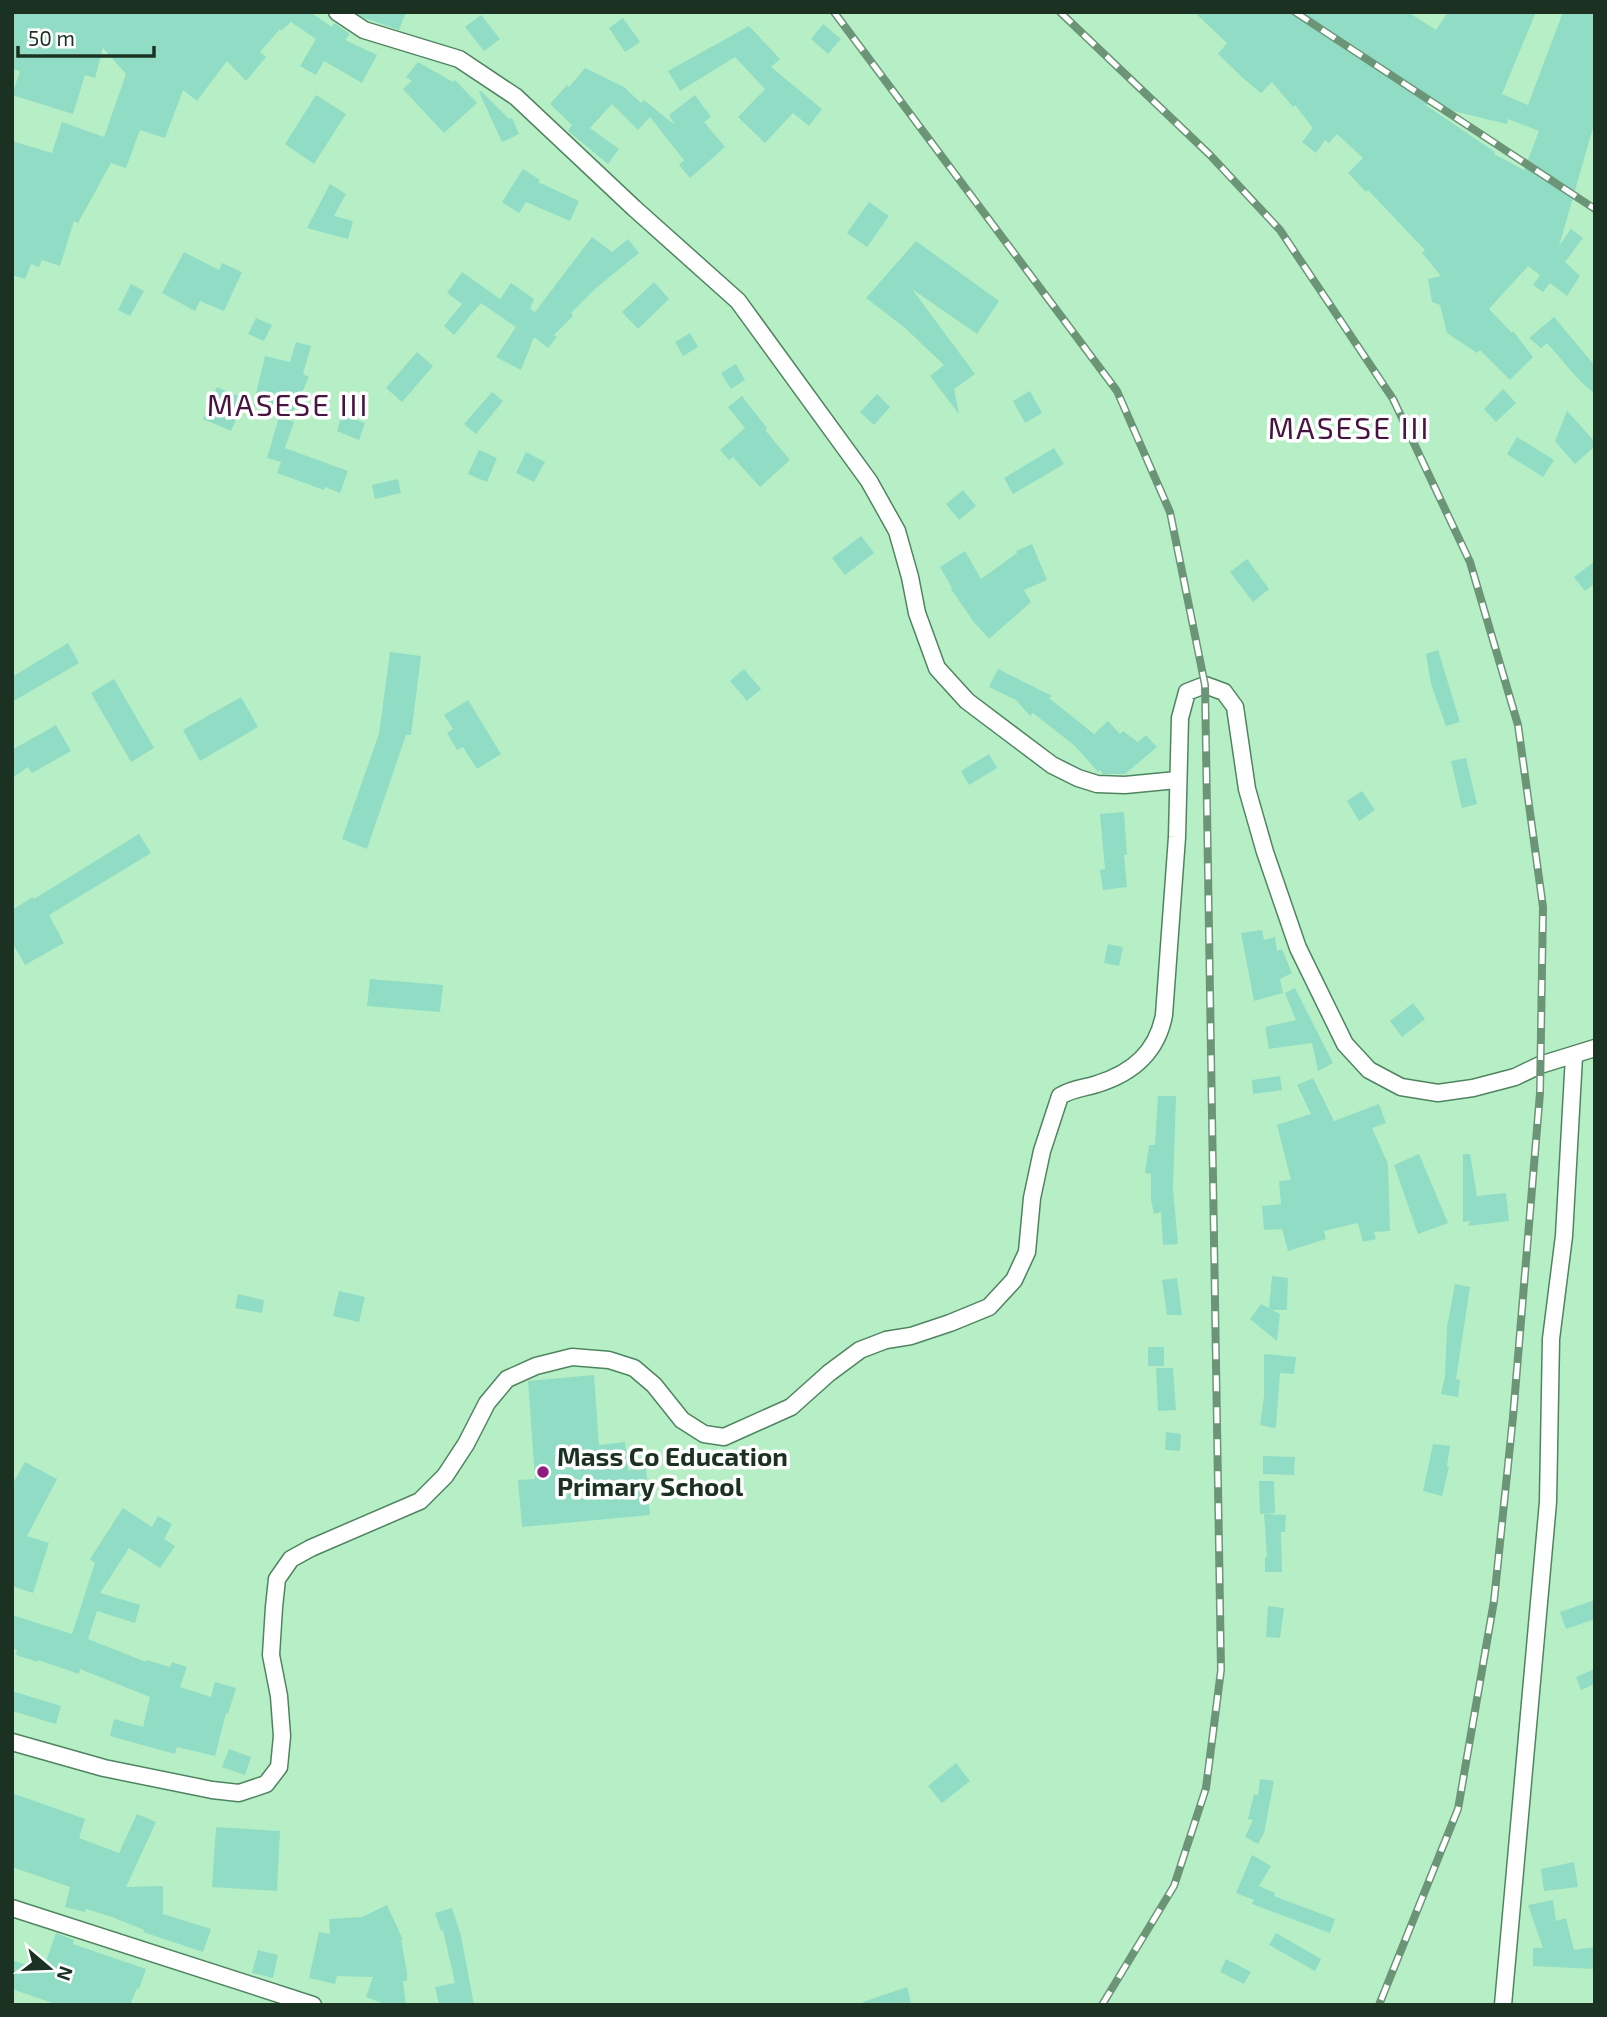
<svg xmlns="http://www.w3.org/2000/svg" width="1607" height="2017" font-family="'Exo 2',sans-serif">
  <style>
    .building { fill: #91dcc5; fill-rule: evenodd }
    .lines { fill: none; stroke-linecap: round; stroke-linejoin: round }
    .street-casing { stroke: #4f8460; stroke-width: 19 }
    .street { stroke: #fff; stroke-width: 16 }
    .rail-casing { stroke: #6c9578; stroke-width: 8 }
    .rail { stroke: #fff; stroke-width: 5; stroke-dasharray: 16; stroke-linecap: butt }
    .poi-dot { fill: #8d1e80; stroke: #fff; stroke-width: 2.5 }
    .labels { text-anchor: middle; stroke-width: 7; stroke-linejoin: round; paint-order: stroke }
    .poi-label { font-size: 26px; font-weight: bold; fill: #1b3222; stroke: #fff; text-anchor: start }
    .quarter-label { font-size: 30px; letter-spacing: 2px; fill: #471340; stroke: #fff }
  </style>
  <rect width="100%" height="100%" fill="#b6efc6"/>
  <!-- building -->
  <g class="building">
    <path d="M12,12h298l22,15 2,-4 16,11 -5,6 32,15 -15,28 -38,-22 -8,14 -16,-9 16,-27 -25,-17 -10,9 -1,-2 -20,23 6,5 -20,24 -19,-20 -30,40 -14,-11 -18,48 -25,-8 -14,38 -15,-5 -33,60 -4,-2 -14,45 -18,-6 -3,7 -8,-3 -6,15 -13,-4v-134l40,12 10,-31 42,15 22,-63 -23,-26 -8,30 -10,-3 -12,39 -61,-19 8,-24 -8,-2z"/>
    <path d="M356,12h50l-7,18 -35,-12z"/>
    <path d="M1194,12h214l28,18 12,-18h88l-34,82 26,11 35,-93h32v109l-36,125 12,-17 12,9 -18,24 15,14 -13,20 -17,-13 -7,9 -10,-7 7,-10 -12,-9 -39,43 23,24 1,-2 20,26 -23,23 -30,-30 -3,3 -30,-20 -7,-28 -8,-3 -4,-23 13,-3 -19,-23 3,-3 -57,-60 -2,2 -18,-19 15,-15 -26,-24 -8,9 -4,-3 -9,13 -14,-11 11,-14 -18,-23 -2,2 -21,-25 -11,11 -17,-14 -26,-25 9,-11zM1424,104l83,20 1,-5 31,12 -15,39 -30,-16 1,-2z"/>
    <path d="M481,15l19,24 -16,12 -19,-24z"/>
    <path d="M623,18l17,24 -15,10 -16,-24z"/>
    <path d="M823,24l18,15 -13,15 -17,-15z"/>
    <path d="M749,26l31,33 -9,8 51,42 -13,17 -16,-13 -28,30 -27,-26 27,-28 -30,-32 -55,34 -12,-20z"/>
    <path d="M418,62l35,20 2,-2 22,23 -33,30 -41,-44 9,-8 -6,-4z"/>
    <path d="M585,68l39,19 17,16 3,-3 31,25 -6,-10 26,-20 16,22 -7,5 21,25 -35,31 -11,-13 5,-5 -34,-43 -12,13 -26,-26 -22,24 29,21 -11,15 -40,-33 4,-6 -22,-21 17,-19 2,2z"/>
    <path d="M481,91l28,28 3,-1 7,16 -17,8 -23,-50z"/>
    <path d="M316,95l30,19 -32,50 -29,-20z"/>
    <path d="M523,169l17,11 -2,2 41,19 -9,20 -44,-19 -7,11 -17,-11z"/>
    <path d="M330,184l16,10 -12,22 19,5 -5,18 -41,-11z"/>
    <path d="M869,202l20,14 -22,31 -20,-14z"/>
    <path d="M592,237l20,15 16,-13 11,14 -44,36 -24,24 2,3 -19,19 3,2 -9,11 -14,-11 -13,33 -25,-13 20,-30 -35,-24 -27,32 -10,-9 18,-22 -15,-11 15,-21 38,27 11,-16 23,16 -4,10 5,3z"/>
    <path d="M916,241l83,60 -22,33 -65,-45 63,85 -21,15 5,25 -29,-38 14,-11 -39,-37 -39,-30z"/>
    <path d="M184,252l35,18 3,-7 20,9 -18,39 -24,-10 -5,10 -33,-18z"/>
    <path d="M654,282l15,17 -31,30 -16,-17z"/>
    <path d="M131,284l13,7 -14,25 -12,-6z"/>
    <path d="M1554,317l41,49v28l-15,-13 -33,-38 -6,5 -12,-10z"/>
    <path d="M256,318l16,7 -8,16 -16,-7z"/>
    <path d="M690,333l8,14 -15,9 -8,-14z"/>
    <path d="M296,342l15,4 -8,28 6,3 -18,40 -38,-11 12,-50 25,6z"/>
    <path d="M417,352l16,14 -31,36 -16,-14z"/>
    <path d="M736,364l9,16 -14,9 -10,-16z"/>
    <path d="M217,387l28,12 -14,32 -28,-12z"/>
    <path d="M1503,389l13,14 -20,19 -12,-13z"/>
    <path d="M1030,391l12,22 -17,10 -12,-22z"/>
    <path d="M492,392l11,9 -27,33 -12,-10z"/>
    <path d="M877,394l13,13 -16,18 -14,-13z"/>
    <path d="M742,396l25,32 -2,2 25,30 -30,27 -27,-30 -4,3 -9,-10 25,-22 -17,-21z"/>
    <path d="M1567,411l28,31v4l-20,18 -20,-23z"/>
    <path d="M342,415l23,8 -6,17 -22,-9z"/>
    <path d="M279,417l15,5 -9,26 63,23 -8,22 -15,-6 -1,3 -47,-17 4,-11 -14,-4z"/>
    <path d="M1517,437l37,23 -11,17 -36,-23z"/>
    <path d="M1054,448l10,16 -51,30 -9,-16z"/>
    <path d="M479,450l18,8 -10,24 -19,-8z"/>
    <path d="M526,452l19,10 -11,20 -18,-9z"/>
    <path d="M398,479l3,14 -26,6 -3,-14z"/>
    <path d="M963,490l13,16 -17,14 -13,-16z"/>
    <path d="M861,536l13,17 -29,22 -13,-17z"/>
    <path d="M1032,544l15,36 -23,10 7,12 -42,37 -16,-18 -22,-32 1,-1 -12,-21 25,-16 16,28 36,-26 -1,-2z"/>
    <path d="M1247,559l22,30 -16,13 -23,-30z"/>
    <path d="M1595,561v22l-10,8 -11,-14z"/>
    <path d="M68,643l11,20 -67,39v-25z"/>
    <path d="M1438,650l22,72 -14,4 -15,-42 -5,-30z"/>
    <path d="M390,652l31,4 -10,79h-5l-39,114 -25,-10 37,-105z"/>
    <path d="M744,669l17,20 -14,12 -17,-20z"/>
    <path d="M998,669l54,27 -3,2 45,36 14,-13 12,13 3,-3 15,11 8,-7 11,12 -32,27h-22l-3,-4 -2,2 -23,-26 -42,-33 -3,3 -14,-16 -27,-13z"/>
    <path d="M114,679l40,69 -23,14 -40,-69z"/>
    <path d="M241,697l17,30 -58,34 -17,-31z"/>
    <path d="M468,700l33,54 -24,15 -14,-22 -6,3 -10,-17 6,-4 -9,-14z"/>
    <path d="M56,725l15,26 -39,22 -4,-6 -16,11v-28z"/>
    <path d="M989,754l8,14 -28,17 -8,-14z"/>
    <path d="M1466,758l11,46 -15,4 -11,-47z"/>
    <path d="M1362,791l13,19 -16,11 -12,-20z"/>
    <path d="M1124,812l3,43h-3l3,32 -24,3 -3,-20 5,-1 -5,-55z"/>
    <path d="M139,834l12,19 -102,62 15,28 -39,22 -13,-23v-32l21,-13 1,2z"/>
    <path d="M1262,930l2,10 11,-3 2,14 5,-2 10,24 -12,6 3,14 -29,8 -13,-68z"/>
    <path d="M1108,944l15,3 -4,19 -15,-3z"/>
    <path d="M370,979l73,6 -3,27 -73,-6z"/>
    <path d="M1295,988l38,75 -15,8 -6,-28 -43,6 -4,-22 31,-7 -11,-27z"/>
    <path d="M1413,1003l12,16 -23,18 -12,-16z"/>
    <path d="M1280,1076l2,14 -29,4 -1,-14z"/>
    <path d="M1313,1078l21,43 45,-17 7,19 -14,5 16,36 2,67 -16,1 2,7 -13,3 -5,-19 -34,8 2,8 -38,12 -6,-22 -18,1 -2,-24 19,-2 -2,-23 12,-1 -14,-55 34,-11 -14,-29z"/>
    <path d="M1158,1096h18l-3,93 5,55 -15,1 -2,-33 -7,2 -3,-14v-26l-6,-1 4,-28h6z"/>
    <path d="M1419,1154l29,69 -30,11 -24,-69z"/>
    <path d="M1463,1154h7l7,42 29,-3 3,28 -41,5 2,-5 -7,1z"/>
    <path d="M1272,1276l16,2 -1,32h-15l8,4 -3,27 -27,-22 11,-15 8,4z"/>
    <path d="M1177,1278l5,37h-15l-5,-35z"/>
    <path d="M1455,1284l15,3 -14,92 4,1 -2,17 -17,-3 4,-17 2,-50z"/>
    <path d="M339,1291l26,6 -6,25 -26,-6z"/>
    <path d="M238,1294l26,6 -2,13 -27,-5z"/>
    <rect x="1148" y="1347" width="16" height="19"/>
    <path d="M1264,1354l32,3 -2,17 -14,-1 -4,54 -3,1 -13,-3 4,-29z"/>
    <path d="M1156,1368h17l3,42 -18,1z"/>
    <path d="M594,1375l5,70 26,-3 3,28 18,-2 4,47 -128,12 -4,-47 17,-1 -7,-98z"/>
    <path d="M1166,1432l15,2 -1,17 -15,-1z"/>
    <path d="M1433,1444l17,2 -3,20 2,1 -7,29 -19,-5z"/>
    <path d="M1263,1456l32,1 -1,18 -31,-1z"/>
    <path d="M25,1462l32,17 -30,57 22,7 -16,50 -21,-7v-101z"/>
    <path d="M1259,1481h15l1,32 -15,1z"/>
    <path d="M123,1508l29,19 6,-11 14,8 -8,15 11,7 -15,22 -31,-20 -29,45 40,12 -5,18 -38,-12 -9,28 58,23 1,-2 23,7 2,-5 15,5 -7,20 31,10 4,-15 21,6 -8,26 -2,-1 -11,43 -38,-9 -2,7 -65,-18 4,-17 29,8 7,-30 -70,-28 -1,5 -41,-14v2l-22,-7 1,-5 -5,-2v-33l60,19 23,-71 -5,-4z"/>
    <path d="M1264,1514l22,1 -1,17h-4l1,40h-17v-15h2z"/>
    <path d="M1595,1600v19l-29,10 -6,-17z"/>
    <path d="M1268,1606l16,2 -4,30 -14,-1z"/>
    <path d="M1595,1669v15l-14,6 -5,-13z"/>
    <path d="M12,1691l49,15 -5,18 -44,-13z"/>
    <path d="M229,1749l22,8 -6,18 -23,-8z"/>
    <path d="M956,1763l14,18 -28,22 -14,-17z"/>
    <path d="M1260,1779l14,2 -10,52 -6,11 -13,-7 8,-17 -5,-1 6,-25 4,1z"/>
    <path d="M12,1793l73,26 -6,19 40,15 18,-39 19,8 -30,65 37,-1v28l48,15 -8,23 -60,-20 1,-2 -32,-13 -26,-8 -1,3 -20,-5 5,-20 -58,-20z"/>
    <path d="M216,1827l64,4 -3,60 -65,-4z"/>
    <path d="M1252,1855l19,11 -12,20 16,7 -1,3 61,23 -5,14 -78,-29 2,-4 -18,-7z"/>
    <path d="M1574,1862l4,25 -34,4 -3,-22z"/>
    <path d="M1553,1900l3,21 10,-3 8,32 21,-3v22l-62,-3v-18h10l-15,-43z"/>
    <path d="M387,1905l16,35h-2l6,32v9h-4l3,24h-19l-21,-8 7,-20 -36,-1 -2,8 -26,-6 10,-46 11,2 -1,-15 33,-2z"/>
    <path d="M452,1908l9,28 13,69h-35l-4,-18 20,-4 -12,-53 -2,1 -6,-18z"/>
    <path d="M56,1933l18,7 -1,4 73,25 -7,20 -2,-1 -7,17h-72l-46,-16v-29l31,10z"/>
    <path d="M1276,1933l45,26 -6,12 -46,-26z"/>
    <path d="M258,1950l20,5 -5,23 -21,-5z"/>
    <path d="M1226,1959l25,13 -7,12 -24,-12z"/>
    <path d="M907,1987l4,15 -9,3h-38l-1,-3z"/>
  </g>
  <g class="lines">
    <!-- street casing -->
    <g class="street-casing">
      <g id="street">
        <path d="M337,12l27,18 95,29 57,38 118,111 104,93 131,180 28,50 13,46 7,36 20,55 30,33 85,64 26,13 19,6 28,1 52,-5"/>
        <path d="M12,1742l92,26 108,22 27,3 27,-9 13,-17 3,-31 -3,-40 -8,-41 3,-48 3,-28 14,-20 20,-11 109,-47 25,-25 21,-32 21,-41 20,-24 29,-13 36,-9 37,3 25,8 20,17 28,35 22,14 20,3 67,-30 38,-34 31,-23 26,-10 25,-4 39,-13 39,-16 25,-27 13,-28 5,-54 10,-47 18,-55c16,-9 22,-7 37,-12 36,-11 60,-32 67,-69l13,-178 3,-119 7,-26 18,-7 19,7 11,15 12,82 18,63 33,96 47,96 24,26 32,17 37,6 35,-5 42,-11 25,-12 55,-17"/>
        <path d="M12,1908l301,97"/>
        <path d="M1503,2005l45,-503 3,-163 13,-103 10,-180"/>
      </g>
    </g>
    <!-- street -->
    <use href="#street" class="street"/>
    <!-- rail casing -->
    <g class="rail-casing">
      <g id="rail">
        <path d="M834,12l283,379 53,121 35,173 16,985 -15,118 -32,98 -72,119"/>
        <path d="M1060,12l150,143 70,75 113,169 77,163 48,163 25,182 -3,186 -27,324 -19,184 -36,208 -79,196"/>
        <path d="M1295,12l300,197"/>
      </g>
    </g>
    <!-- rail -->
    <use href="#rail" class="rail"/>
  </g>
  <!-- markers -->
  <circle class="poi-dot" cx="543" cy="1472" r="7"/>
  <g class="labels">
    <!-- poi labels -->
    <g class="poi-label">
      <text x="557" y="1466">Mass Co Education<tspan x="557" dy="30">Primary School</tspan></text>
    </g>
    <!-- quarter labels -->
    <g class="quarter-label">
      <text x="288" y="416">MASESE III</text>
      <text x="1349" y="439">MASESE III</text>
    </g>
  </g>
  <!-- border -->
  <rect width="1607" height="2017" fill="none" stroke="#1b3222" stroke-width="28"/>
  <!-- north arrow -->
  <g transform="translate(49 1968) rotate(109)" stroke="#ffffff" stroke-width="5" paint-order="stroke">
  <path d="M0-5L12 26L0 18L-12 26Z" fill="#1b3222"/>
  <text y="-10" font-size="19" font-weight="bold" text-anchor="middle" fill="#1b3222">N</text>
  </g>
  <!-- scale -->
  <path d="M18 46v10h136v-10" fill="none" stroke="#1b3222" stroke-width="3.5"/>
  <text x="28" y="46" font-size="21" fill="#1b3222" stroke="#ffffff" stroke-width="5" paint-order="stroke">50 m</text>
</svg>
